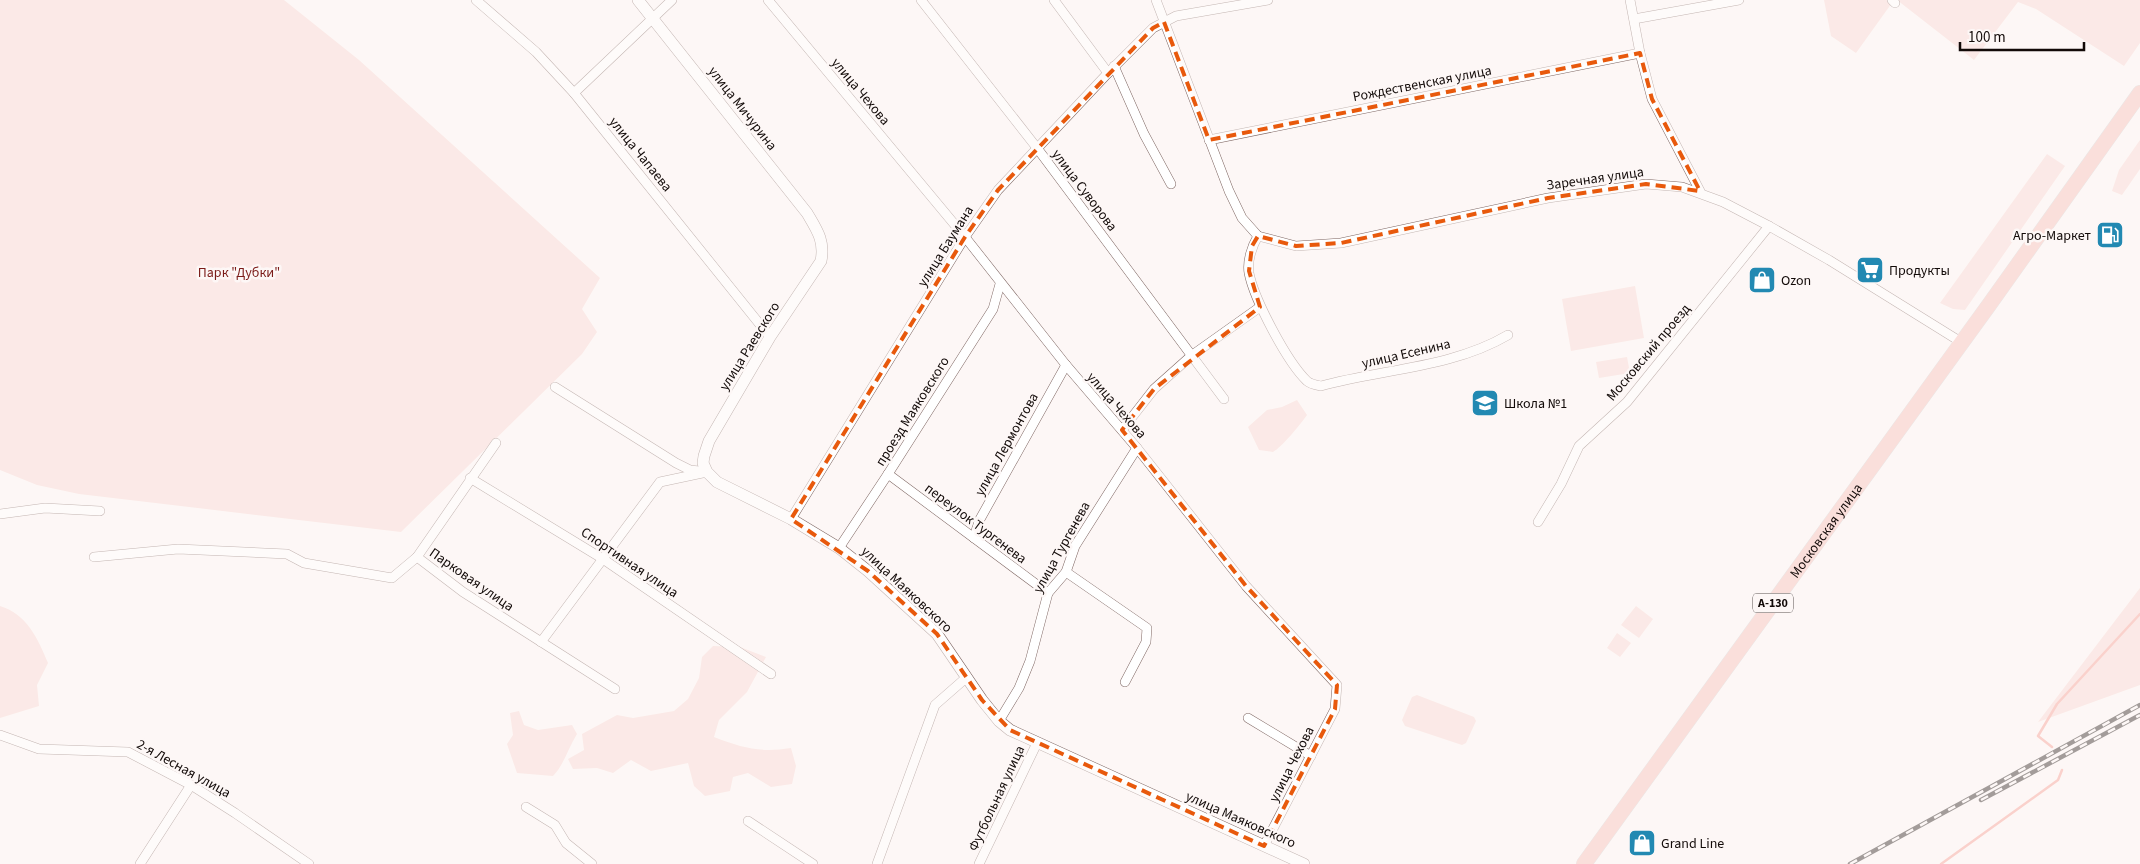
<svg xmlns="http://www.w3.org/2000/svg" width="2140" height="864" font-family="'Source Sans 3',sans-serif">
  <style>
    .green { fill: #f8d8d4 }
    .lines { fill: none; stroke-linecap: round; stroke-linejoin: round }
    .stream { stroke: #f6a399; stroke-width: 2.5 }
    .minor-casing { stroke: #7f6763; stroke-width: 10 }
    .tertiary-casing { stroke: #7f6763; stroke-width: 12 }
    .primary-casing { stroke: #d4d3d3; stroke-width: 16 }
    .minor { stroke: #fff; stroke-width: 9 }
    .tertiary { stroke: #fff; stroke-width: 11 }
    .primary { stroke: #f7c1ba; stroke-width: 15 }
    .rail-casing { stroke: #352d2b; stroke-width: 4.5 }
    .rail { stroke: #fdf7f6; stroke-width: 2.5; stroke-dasharray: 8; stroke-linecap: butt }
    .marked { fill: none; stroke: #e8590c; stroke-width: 4; stroke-dasharray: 10 6; stroke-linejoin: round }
    .labels { text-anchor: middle; stroke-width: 5; stroke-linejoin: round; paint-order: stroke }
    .shield { fill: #fdf7f6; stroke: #58514f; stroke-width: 1 }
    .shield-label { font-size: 12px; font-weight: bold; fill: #120a08 }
    .street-label { font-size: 14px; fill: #120a08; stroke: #fdf7f6 }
    .poi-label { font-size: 14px; fill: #120a08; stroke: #fdf7f6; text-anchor: start }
    .park-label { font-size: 14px; fill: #7b1b18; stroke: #fdf7f6 }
  </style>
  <rect width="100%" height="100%" fill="#fdf7f6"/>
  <!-- green -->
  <g class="green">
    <path d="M0,0h284l75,60 241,218 -18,31 15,23 -15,22 -181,178 -322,-38 -42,-9 -37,-15z"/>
    <path d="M1824,0h70l-38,53 -25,-17z"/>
    <path d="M1897,0h243v43l-16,23 -88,-57 -18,-7 -44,58z"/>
    <path d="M2140,140v29l-18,26 -10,-4 7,-21z"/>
    <path d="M2047,154l18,12 -100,144 -12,-1 -13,-6z"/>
    <path d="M1635,286l9,52 -73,13 -9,-52z"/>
    <path d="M1627,357l3,16 -31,5 -3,-16z"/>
    <path d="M1297,400l10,15c-7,10 -25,32 -34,37l-14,-2 -11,-23 19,-17 15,-3z"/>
    <path d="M2140,588v97l-102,37z"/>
    <path d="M0,606c27,8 38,33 48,57l-11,22 2,21 -39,12z"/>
    <path d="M1636,606l17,13 -14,19 -18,-13z"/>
    <path d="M1617,633l14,10 -11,14 -13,-9z"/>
    <path d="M713,646l27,1 26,10 -19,35 -28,28 -5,17c29,11 46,16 77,11l5,18 -4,18 -21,3 -23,-14 -15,4 -3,14 -25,5 -11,-10 -6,-23 -37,8 -20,-11 -18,13 -16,-5 -24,1 -5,-10 16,-9 -2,-16 35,-19 16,3 41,-7 14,-12 11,-21 3,-21z"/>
    <path d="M1417,695l57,22 2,4 -10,22 -4,2 -57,-19 -3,-6 10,-23z"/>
    <path d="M519,711l5,14 14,5 34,-5 5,9c-9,14 -13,31 -24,42l-36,-3 -10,-29 6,-9 -3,-22z"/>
  </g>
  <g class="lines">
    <!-- stream -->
    <g class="stream">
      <path d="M2052,747l-14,-11 19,-32 83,-90"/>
      <path d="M1941,864l117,-84 4,-10"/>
    </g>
    <!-- minor casing -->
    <g class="minor-casing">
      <g id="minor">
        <path d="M476,0l60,52 38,41 196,244"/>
        <path d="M768,0l197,237 101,128 71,83 109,138 91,99 -2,24 -71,137"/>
        <path d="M921,0l116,148 187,251"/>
        <path d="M1054,0l54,73"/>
        <path d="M1156,0l73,191 13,27 16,18"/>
        <path d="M1630,0l10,53 12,46 48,92"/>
        <path d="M1892,0l3,3"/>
        <path d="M1634,19l105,-19"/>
        <path d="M1114,66l30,68 27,50"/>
        <path d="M574,93l98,-93"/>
        <path d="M1209,140l431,-87"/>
        <path d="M1258,236l38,10 45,-3 207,-45 98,-14 36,3 41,15 46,24 60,34 132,82"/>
        <path d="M1258,236c-6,10 -11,25 -9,37 5,26 38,89 58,108 3,3 9,4 14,5 61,-17 131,-18 187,-51"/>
        <path d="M555,387l121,76 14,7 9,1"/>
        <path d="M1122,430l32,-41 37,-33 69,-49"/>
        <path d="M888,474l160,119"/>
        <path d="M470,478l133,81 168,115"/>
        <path d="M0,514l45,-6 55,3"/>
        <path d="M791,519l174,-282 33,-47 110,-117 45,-45 23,-12 92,-16"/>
        <path d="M1538,522l23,-38 18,-38 48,-44 142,-176"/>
        <path d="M974,538l5,-17 87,-156"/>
        <path d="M839,548l49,-74 105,-165 7,-25"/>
        <path d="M94,557l84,-8 109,5 17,9 88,15 25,-21 79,-114"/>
        <path d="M417,557l46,35 152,97"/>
        <path d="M1066,572l81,56 -1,14 -21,40"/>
        <path d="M541,642l119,-160 47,-10"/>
        <path d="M1248,718l63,38"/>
        <path d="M999,721l20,-33 11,-27 18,-68 18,-21 9,-26 62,-98"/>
        <path d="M0,735l39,14 89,3 63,33 44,28 74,51"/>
        <path d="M526,807l29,18 11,18 26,21"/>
        <path d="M748,821l65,43"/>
        <path d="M140,864l51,-79"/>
        <path d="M877,864l58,-159 32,-28"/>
        <path d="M979,864l58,-121"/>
      </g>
    </g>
    <!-- tertiary casing -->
    <g class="tertiary-casing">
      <path id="tertiary" d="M638,0l169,213c10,17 18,28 14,48l-51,76 -61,104 -5,15 -1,7 4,9 10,10 74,37 48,29 29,23 69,63 45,66 17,21 11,9 294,134"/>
    </g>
    <!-- primary casing -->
    <g class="primary-casing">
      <g id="primary">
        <path id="s1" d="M1584,864l405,-559 151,-212"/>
      </g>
    </g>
    <!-- minor -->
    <use href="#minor" class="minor"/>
    <!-- tertiary -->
    <use href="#tertiary" class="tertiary"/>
    <!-- primary -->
    <use href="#primary" class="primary"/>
    <!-- rail casing -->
    <g class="rail-casing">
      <g id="rail">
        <path d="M1981,800l159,-85"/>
        <path d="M1850,864l290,-159"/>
      </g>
    </g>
    <!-- rail -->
    <use href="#rail" class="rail"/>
  </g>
  <!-- marked area -->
  <path d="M0 0H2140V864H0ZM1164,22l45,118 431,-87 12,46 48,92 -54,-7 -98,14 -207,45 -45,3 -38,-10 -6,10 -3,25 11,36 -106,82 -32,41 124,156 91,99 -2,24 -71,137 -254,-116 -28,-30 -45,-66 -69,-63 -77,-52 174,-282 33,-47 155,-162z" fill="#fdf7f6" fill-opacity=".55" fill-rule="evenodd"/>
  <path class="marked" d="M1164,22l45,118 431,-87 12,46 48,92 -54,-7 -98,14 -207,45 -45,3 -38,-10 -6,10 -3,25 11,36 -106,82 -32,41 124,156 91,99 -2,24 -71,137 -254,-116 -28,-30 -45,-66 -69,-63 -77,-52 174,-282 33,-47 155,-162z"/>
  <!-- icons -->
  <defs>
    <g id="fuel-square" transform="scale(1.4375)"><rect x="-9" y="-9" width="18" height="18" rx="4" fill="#2289b2" stroke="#fdf7f6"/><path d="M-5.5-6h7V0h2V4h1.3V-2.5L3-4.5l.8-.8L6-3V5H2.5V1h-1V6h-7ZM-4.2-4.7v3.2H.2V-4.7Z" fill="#fff"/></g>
    <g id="supermarket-square" transform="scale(1.4375)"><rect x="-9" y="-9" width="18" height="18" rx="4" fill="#2289b2" stroke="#fdf7f6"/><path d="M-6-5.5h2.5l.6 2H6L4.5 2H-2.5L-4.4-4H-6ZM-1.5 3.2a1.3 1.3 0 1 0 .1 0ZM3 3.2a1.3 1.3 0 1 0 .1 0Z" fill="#fff"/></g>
    <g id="shop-square" transform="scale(1.4375)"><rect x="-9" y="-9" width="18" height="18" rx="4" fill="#2289b2" stroke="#fdf7f6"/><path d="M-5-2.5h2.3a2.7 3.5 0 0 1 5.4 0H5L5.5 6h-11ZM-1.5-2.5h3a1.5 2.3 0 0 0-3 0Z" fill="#fff"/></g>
    <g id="school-square" transform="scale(1.4375)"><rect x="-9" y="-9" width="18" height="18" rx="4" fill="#2289b2" stroke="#fdf7f6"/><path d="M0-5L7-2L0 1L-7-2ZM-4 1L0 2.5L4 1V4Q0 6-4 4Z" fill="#fff"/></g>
  </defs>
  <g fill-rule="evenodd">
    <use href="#fuel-square" x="2110" y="235"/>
    <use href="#supermarket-square" x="1870" y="270"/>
    <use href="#shop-square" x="1762" y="280"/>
    <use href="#school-square" x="1485" y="403"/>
    <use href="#shop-square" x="1642" y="843"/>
  </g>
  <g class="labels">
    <!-- shield labels -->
    <rect class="shield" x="1753" y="593.5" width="40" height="19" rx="4"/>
    <g class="shield-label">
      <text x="1773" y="607">А-130</text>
    </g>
    <!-- street labels -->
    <g class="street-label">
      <text transform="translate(1422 83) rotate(-11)" y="5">Рождественская улица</text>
      <text transform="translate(861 91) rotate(50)" y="5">улица Чехова</text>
      <text transform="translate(743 108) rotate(52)" y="5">улица Мичурина</text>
      <text transform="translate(641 154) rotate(51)" y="5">улица Чапаева</text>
      <text transform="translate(1595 178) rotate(-8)" y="5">Заречная улица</text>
      <text transform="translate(1085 190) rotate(53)" y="5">улица Суворова</text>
      <text transform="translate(945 246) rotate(-58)" y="5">улица Баумана</text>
      <text transform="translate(749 346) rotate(-58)" y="5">улица Раевского</text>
      <text transform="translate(1648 352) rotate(-50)" y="5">Московский проезд</text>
      <text transform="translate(1406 353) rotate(-13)" y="5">улица Есенина</text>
      <text transform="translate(1117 405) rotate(49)" y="5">улица Чехова</text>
      <text transform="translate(912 411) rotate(-58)" y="5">проезд Маяковского</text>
      <text transform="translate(1006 444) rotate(-61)" y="5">улица Лермонтова</text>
      <text transform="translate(976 523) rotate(37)" y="5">переулок Тургенева</text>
      <text dy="5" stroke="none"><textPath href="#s1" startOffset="412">Московская улица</textPath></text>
      <text transform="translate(1061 547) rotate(-61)" y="5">улица Тургенева</text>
      <text transform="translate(630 562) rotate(34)" y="5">Спортивная улица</text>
      <text transform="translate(472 579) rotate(35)" y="5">Парковая улица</text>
      <text transform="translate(907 589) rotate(43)" y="5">улица Маяковского</text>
      <text transform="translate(1291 764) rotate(-63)" y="5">улица Чехова</text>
      <text transform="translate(184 768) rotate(29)" y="5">2-я Лесная улица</text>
      <text transform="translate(996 798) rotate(-65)" y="5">Футбольная улица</text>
      <text transform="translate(1241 819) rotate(24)" y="5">улица Маяковского</text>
    </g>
    <!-- poi labels -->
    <g class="poi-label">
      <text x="2091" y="240" text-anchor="end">Агро-Маркет</text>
      <text x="1889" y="275">Продукты</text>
      <text x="1781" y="285">Ozon</text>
      <text x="1504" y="408">Школа №1</text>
      <text x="1661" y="848">Grand Line</text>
    </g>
    <!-- park labels -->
    <g class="park-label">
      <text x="239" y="277">Парк "Дубки"</text>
    </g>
  </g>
  <!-- scale -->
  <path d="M1960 42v8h124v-8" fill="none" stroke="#120a08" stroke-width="2.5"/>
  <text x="1968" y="42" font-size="15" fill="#120a08" stroke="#fdf7f6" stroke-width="4" paint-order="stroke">100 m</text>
</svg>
